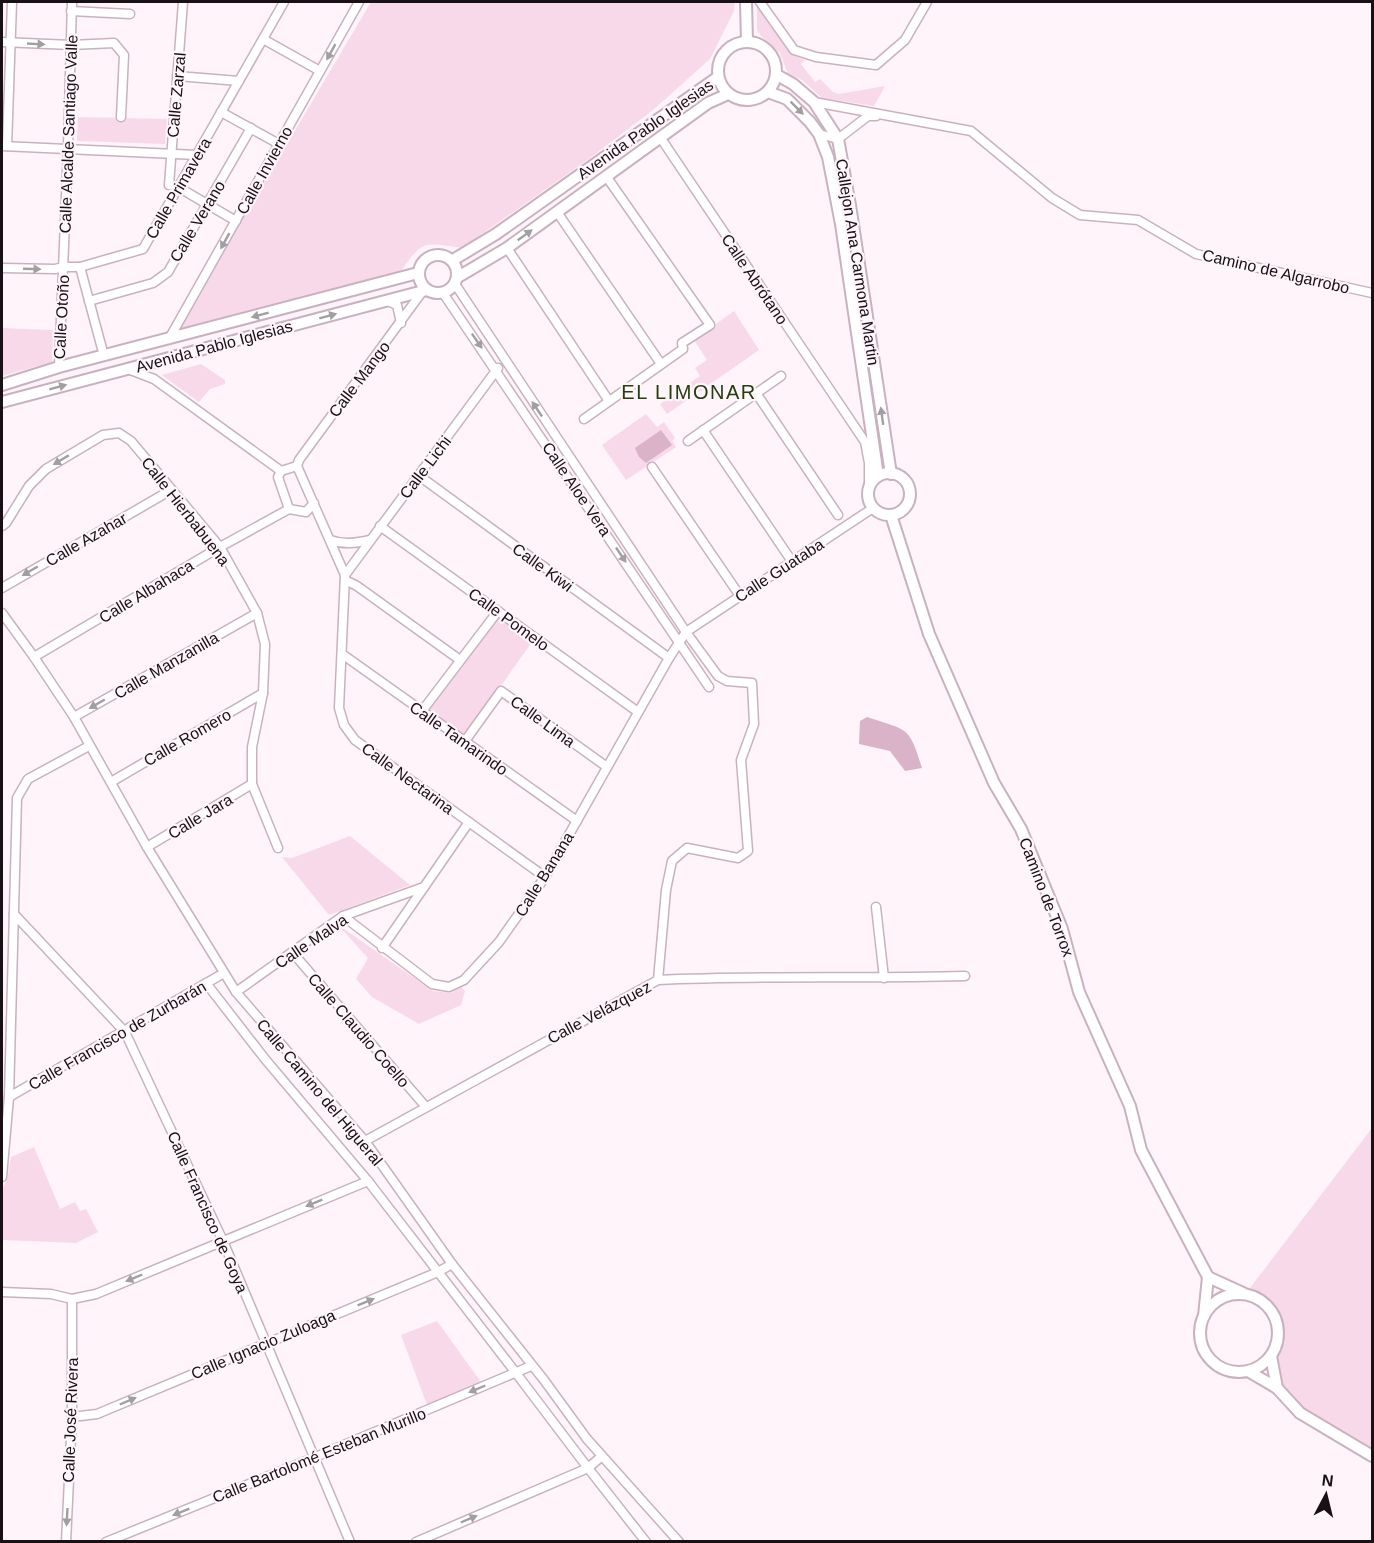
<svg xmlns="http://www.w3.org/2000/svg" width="1374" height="1543" font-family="Helvetica,sans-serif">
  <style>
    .green { fill: #f8d9ea }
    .water { fill: #dab3c9 }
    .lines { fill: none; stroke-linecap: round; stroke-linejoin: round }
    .minor-casing { stroke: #c9b1bf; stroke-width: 11 }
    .tertiary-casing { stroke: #c9b1bf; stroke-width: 14 }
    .minor { stroke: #fff; stroke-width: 8 }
    .tertiary { stroke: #fff; stroke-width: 10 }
    .oneway { fill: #a39fa1 }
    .labels { text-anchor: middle; stroke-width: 4.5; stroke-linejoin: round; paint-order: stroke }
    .street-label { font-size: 16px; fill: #181015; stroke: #fef4f9 }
    .quarter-label { font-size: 20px; letter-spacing: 1.5px; fill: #243e0e; stroke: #fef4f9 }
  </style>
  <rect width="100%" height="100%" fill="#fef4f9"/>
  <!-- green -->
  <g class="green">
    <path d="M371,2h364l-1,9 -24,48 -57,51 -67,51 -124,87c-37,-5 -39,-9 -61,23l-224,59z"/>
    <path d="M757,4l37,52 11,4 -4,4 14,18 5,-3 13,13 6,2 46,-8 -11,20 -52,-8 -20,-18 -14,-6 -8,-21 -19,-17 -4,-6z"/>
    <path d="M78,117l89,2 -2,25 -88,-3z"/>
    <path d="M734,311l25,39 -92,64 -7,-10 40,-28 -5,-8 12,-8 -13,-20z"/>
    <path d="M2,328l51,2 -1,32 -50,14z"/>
    <path d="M201,364l24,16v4l-15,5 -11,13 -37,-27z"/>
    <path d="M646,414l11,13 7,-5 11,16 -3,3 4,6 -50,33 -24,-35z"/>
    <path d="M498,614l36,25 -70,99 -38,-28z"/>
    <path d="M350,836l60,49 -81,30 -47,-58 10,1z"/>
    <path d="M337,924l96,67 18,2 10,-6 4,4 -4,14 -42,19 -47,-27 -16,-18 12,-21z"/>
    <path d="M1372,1128v323l-76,-47 -19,-16c-2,-10 -5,-20 -5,-29 0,-6 5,-12 6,-18 4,-24 -11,-38 -31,-49z"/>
    <path d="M34,1147l26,62 15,-7 5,9 6,-2 12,23 -22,11 -74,-3v-51l5,-9 4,-23z"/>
    <path d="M437,1321l44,61 -54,23 -26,-70z"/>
  </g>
  <!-- water -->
  <g class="water">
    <path d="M661,430l11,15 -26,18 -7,-6 -4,-9z"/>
    <path d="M867,717c41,14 42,8 55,51l-17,3 -15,-20 -31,-7 1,-23z"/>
  </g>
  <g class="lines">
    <!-- minor casing -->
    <g class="minor-casing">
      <g id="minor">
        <path d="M183,2l-14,183 9,2 58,34"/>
        <path d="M760,2l34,48 22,7 60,8 29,-25 22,-38"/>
        <path d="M71,11l59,3"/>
        <path d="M263,39l57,32"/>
        <path d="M2,42l69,3 43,-2 10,12 -3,62"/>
        <path d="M177,76l62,5"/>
        <path d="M814,102l157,29 81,67 28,17 58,5 58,34 176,39"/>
        <path d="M221,112l58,32"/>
        <path d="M819,134l19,5 30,-23h8"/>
        <path d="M660,137l205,305 4,21v25"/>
        <path d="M2,146l195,9"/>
        <path d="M7,146l5,-144"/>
        <path d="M557,212l104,152"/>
        <path d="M507,248l102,153"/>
        <path d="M80,267l24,89"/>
        <path d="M2,268l53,1 8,-2h17l63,-18 141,-247"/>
        <path d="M455,284l231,348 32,44 9,5 25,2 2,41 -13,36 7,91 -10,7 -51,-10 -15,13 -6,29 -8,90"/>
        <path d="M443,293l266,394"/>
        <path d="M89,301l64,-18 15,-11 83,-144"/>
        <path d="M388,301l9,4 4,18"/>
        <path d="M169,339l190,-337"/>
        <path d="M59,367l9,-219 4,-146"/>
        <path d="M128,369l26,10 127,92"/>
        <path d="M756,393l82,122"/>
        <path d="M584,419l99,-70 -1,-6 28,-18 -104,-149"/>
        <path d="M703,430l90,133"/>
        <path d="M688,441l93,-65"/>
        <path d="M297,466l2,-6 123,-168"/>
        <path d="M652,467l88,129"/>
        <path d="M418,475l251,183"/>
        <path d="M314,503l-8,9 -17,-3 -11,-32 3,-6 16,-5 48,109 -6,133 5,17 11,15 190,137"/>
        <path d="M2,526l4,-3 23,-37 17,-17 57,-34 16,-2 12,8 89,106 37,66 8,31 -2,49 -11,54v37l26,64"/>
        <path d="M380,526l258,186"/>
        <path d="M330,540c14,5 26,3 40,0"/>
        <path d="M345,575l153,-207"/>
        <path d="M345,580l12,6 103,74"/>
        <path d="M2,588l169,-98"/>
        <path d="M2,613l32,44 40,60 73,130 89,145 129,149 87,123 92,116 43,59 92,103"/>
        <path d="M342,654l235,167"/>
        <path d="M34,657l186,-110 69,-38"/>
        <path d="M422,711l76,-100"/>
        <path d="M74,717l183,-104"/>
        <path d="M465,741l36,-50 106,76"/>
        <path d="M111,782l152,-89"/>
        <path d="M147,847l105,-63"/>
        <path d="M876,907l8,71"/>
        <path d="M14,914l111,118 98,209 127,301"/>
        <path d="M343,916l89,68 17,3 15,-7 35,-38 46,-65 124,-219 17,-26 187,-124"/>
        <path d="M382,948l87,-126"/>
        <path d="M292,952l134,155"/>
        <path d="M206,983l59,76 103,122 148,192 72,95 58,74"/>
        <path d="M236,992l107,-76 81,-29"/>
        <path d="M9,1097l215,-124"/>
        <path d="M365,1141l293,-161c103,-5 205,-1 307,-4"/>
        <path d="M2,1177l7,-80 8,-299 11,-19 61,-33"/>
        <path d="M2,1292l49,2 21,5 24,-5 272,-113"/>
        <path d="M72,1417l25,-3 341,-142 14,-8"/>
        <path d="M66,1542l6,-125v-118"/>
        <path d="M106,1542l207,-84 218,-92"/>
        <path d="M416,1542l172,-74 14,-12"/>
      </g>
    </g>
    <!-- tertiary casing -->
    <g class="tertiary-casing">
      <g id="tertiary">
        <path d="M746,2l1,40"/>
        <circle cx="747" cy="71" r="29"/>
        <path d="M777,75l16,9 21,18 24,37 12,66 41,269"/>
        <path d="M768,92l19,7 23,23 9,12 9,23 13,67 37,252"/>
        <circle cx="438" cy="274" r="19"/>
        <path d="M453,260l43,-26 222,-157"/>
        <path d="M458,277l49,-29 201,-145 20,-9"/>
        <path d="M2,385l57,-18 359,-94"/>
        <path d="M2,402l425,-112"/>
        <circle cx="889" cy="494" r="21"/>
        <path d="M891,515l38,119 65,149 27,46 41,100 17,63 51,114 11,44 67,127 -4,39"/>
        <path d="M1208,1277l35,16"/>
        <circle cx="1239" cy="1333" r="39"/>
        <path d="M1271,1356l6,32"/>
        <path d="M1248,1371l29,17 23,25 72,43"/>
      </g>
    </g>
    <!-- minor -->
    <use href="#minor" class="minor"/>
    <!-- tertiary -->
    <use href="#tertiary" class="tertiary"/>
  </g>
  <!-- one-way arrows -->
  <defs><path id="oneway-solid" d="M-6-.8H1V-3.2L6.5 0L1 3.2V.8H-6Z" transform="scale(1.5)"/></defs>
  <g class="oneway">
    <use href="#oneway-solid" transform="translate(36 44) rotate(3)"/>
    <use href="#oneway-solid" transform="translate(331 52) rotate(119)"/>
    <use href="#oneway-solid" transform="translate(797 108) rotate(45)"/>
    <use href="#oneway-solid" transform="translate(525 235) rotate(-36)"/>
    <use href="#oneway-solid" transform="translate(225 241) rotate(119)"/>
    <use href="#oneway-solid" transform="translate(32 269) rotate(2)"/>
    <use href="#oneway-solid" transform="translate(260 315) rotate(165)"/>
    <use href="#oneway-solid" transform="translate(328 316) rotate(-15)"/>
    <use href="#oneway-solid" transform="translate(477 341) rotate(55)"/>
    <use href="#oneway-solid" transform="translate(58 387) rotate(-15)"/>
    <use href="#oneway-solid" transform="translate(537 409) rotate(-124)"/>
    <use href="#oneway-solid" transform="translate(882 416) rotate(-98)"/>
    <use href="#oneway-solid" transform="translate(61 460) rotate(149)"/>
    <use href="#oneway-solid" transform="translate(621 555) rotate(56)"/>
    <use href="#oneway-solid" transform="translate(30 571) rotate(150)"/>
    <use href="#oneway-solid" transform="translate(97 704) rotate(150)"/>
    <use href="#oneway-solid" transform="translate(314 1203) rotate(158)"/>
    <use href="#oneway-solid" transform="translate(134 1278) rotate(157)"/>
    <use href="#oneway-solid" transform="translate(366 1302) rotate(-22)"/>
    <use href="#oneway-solid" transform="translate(477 1389) rotate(157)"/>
    <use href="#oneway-solid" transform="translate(128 1401) rotate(-23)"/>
    <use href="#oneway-solid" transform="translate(181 1512) rotate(158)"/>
    <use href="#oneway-solid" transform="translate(67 1517) rotate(93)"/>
    <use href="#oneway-solid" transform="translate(469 1519) rotate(-23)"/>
  </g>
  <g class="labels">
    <!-- street labels -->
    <g class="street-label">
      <text transform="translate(176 95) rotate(-85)" y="6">Calle Zarzal</text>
      <text transform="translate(645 129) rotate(-35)" y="6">Avenida Pablo Iglesias</text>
      <text transform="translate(68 134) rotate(-88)" y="6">Calle Alcalde Santiago Valle</text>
      <text transform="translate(264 170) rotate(-61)" y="6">Calle Invierno</text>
      <text transform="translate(178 188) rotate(-60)" y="6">Calle Primavera</text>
      <text transform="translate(197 221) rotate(-59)" y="6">Calle Verano</text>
      <text transform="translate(858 262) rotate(81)" y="6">Callejon Ana Carmona Martin</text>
      <text transform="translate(1276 271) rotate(13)" y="6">Camino de Algarrobo</text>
      <text transform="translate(755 279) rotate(56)" y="6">Calle Abrótano</text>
      <text transform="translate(61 317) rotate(-87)" y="6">Calle Otoño</text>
      <text transform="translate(214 346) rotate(-15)" y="6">Avenida Pablo Iglesias</text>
      <text transform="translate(359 379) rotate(-53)" y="6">Calle Mango</text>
      <text transform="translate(425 467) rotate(-53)" y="6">Calle Lichi</text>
      <text transform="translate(577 489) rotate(56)" y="6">Calle Aloe Vera</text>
      <text transform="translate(186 511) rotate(52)" y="6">Calle Hierbabuena</text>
      <text transform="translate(86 539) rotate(-30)" y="6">Calle Azahar</text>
      <text transform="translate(543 567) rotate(36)" y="6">Calle Kiwi</text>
      <text transform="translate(779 570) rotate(-33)" y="6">Calle Guataba</text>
      <text transform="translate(146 591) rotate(-31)" y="6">Calle Albahaca</text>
      <text transform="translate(509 619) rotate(36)" y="6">Calle Pomelo</text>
      <text transform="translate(166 665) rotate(-30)" y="6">Calle Manzanilla</text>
      <text transform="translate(543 721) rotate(36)" y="6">Calle Lima</text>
      <text transform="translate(187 737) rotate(-30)" y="6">Calle Romero</text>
      <text transform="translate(459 738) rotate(35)" y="6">Calle Tamarindo</text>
      <text transform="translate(408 778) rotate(36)" y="6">Calle Nectarina</text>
      <text transform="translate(200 816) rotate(-31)" y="6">Calle Jara</text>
      <text transform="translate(544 874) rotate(-58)" y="6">Calle Banana</text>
      <text transform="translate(1047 897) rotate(69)" y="6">Camino de Torrox</text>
      <text transform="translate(311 941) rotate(-34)" y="6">Calle Malva</text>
      <text transform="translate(599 1012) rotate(-28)" y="6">Calle Velázquez</text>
      <text transform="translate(359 1030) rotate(49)" y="6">Calle Claudio Coello</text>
      <text transform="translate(117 1035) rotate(-30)" y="6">Calle Francisco de Zurbarán</text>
      <text transform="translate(320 1092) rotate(50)" y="6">Calle Camino del Higueral</text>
      <text transform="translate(208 1212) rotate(66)" y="6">Calle Francisco de Goya</text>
      <text transform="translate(263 1344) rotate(-23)" y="6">Calle Ignacio Zuloaga</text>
      <text transform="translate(70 1420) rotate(-88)" y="6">Calle José Rivera</text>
      <text transform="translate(319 1455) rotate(-22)" y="6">Calle Bartolomé Esteban Murillo</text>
    </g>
    <!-- quarter labels -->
    <g class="quarter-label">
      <text x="689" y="399">EL LIMONAR</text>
    </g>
  </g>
  <!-- border -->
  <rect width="1374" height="1543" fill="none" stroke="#181015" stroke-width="6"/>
  <!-- north arrow -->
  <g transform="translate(1326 1495) rotate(7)" stroke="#fef4f9" stroke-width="4.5" paint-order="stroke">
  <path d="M0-4.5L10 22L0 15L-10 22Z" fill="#181015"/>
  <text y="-9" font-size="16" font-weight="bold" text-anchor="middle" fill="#181015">N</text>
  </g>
</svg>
